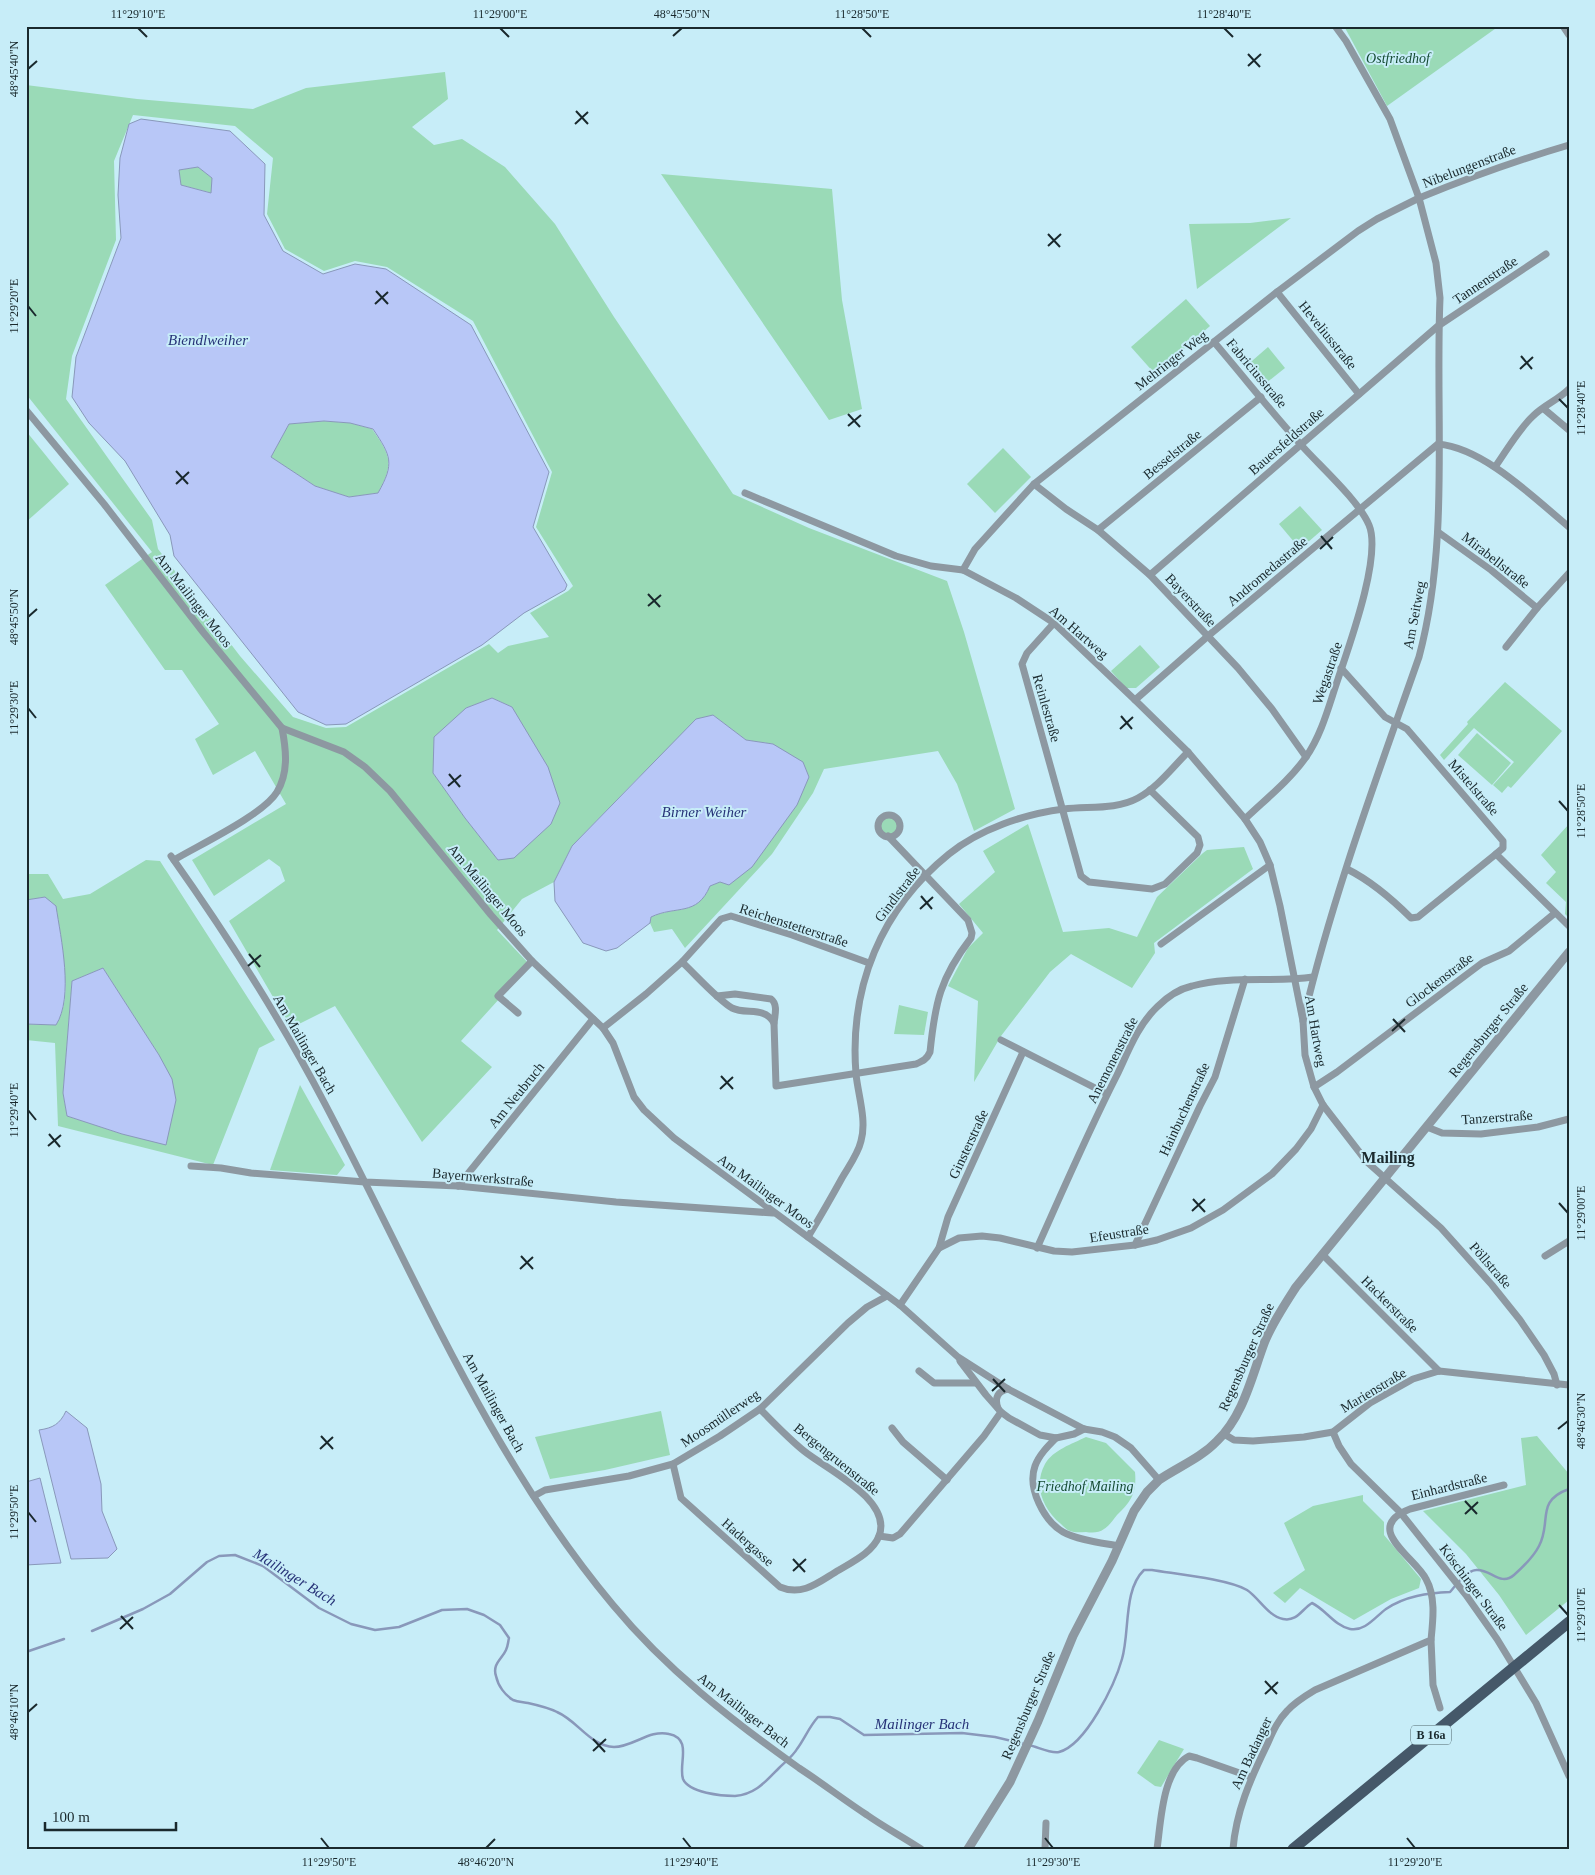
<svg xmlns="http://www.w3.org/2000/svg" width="1595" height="1875" font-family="'Times New Roman',serif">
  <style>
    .green { fill: #9adab7; fill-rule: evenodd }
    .water { fill: #b8c7f7; stroke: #8998ba; fill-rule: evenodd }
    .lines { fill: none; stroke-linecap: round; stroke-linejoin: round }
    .stream { stroke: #8998ba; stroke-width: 2.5 }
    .minor { stroke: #8d98a1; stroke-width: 7 }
    .tertiary { stroke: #8d98a1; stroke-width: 9 }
    .primary { stroke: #455869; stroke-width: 11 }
    .ticks { fill: none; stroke: #1a292d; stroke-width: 2 }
    .labels { text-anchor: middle; stroke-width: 4; stroke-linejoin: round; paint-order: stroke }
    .shield { fill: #c7edf8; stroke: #4e646a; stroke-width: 1 }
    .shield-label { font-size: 12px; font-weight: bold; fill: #1a292d }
    .park-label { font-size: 14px; font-style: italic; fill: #154b33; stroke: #c7edf8 }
    .street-label { font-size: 14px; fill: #1a292d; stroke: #c7edf8 }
    .water-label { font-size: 15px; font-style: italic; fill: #273378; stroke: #c7edf8 }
    .quarter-label { font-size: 16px; font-weight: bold; fill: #1a292d; stroke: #c7edf8 }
    .neatline { fill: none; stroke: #1a292d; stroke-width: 2 }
    .ticks-label { font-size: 12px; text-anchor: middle; fill: #1a292d }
  </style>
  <rect width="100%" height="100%" fill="#c7edf8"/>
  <!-- green -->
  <g class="green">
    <path d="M1344,26h155l-112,80z"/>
    <path d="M445,72l3,27 -36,28 22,18 28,-6 43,28 50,57 59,93 119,177 76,34 138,53 17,51 51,177 -41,22 -17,-47 -19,-33 -114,18 -11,24 -41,61 -87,94 -13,-19 -18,3 -4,-9 1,-6c24,-11 47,-1 59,-31l10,-4 53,-138 -27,-4 -33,-25 -74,62 -67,69 -18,36 -32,17 -25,31 33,35 -69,76 31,26 -70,75 -87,-136 -44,22 -62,-107 56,-40 -5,-14 -11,-8 -55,37 -22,-36 94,-56 -31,-53 -42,24 -18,-36 24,-15 -37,-54h-17l-60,-85 47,-33 -126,-158v-309l111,14 116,10 53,-21zM133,115l102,11 38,32 -6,56 18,35 39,22 31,-10 32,6 86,54 79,151 -16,55 37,59 -5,5 -38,22 19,24 -41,9 -10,7 -9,-9 -143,83 -20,1 -33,-11 -53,-61 -82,-107 -6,-29 -86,-121 6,-43 44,-116 -2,-79zM492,698l20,9 -14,153 -33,-42 -32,-45 33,-65z"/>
    <path d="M198,167l14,11v15l-31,-8 -2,-15z"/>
    <path d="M661,174l171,15 10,111 20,109 -33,11z"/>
    <path d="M1291,218l-94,71 -8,-65 61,-1z"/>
    <path d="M1186,299l24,27 -55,48 -24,-27z"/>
    <path d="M1268,347l17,21 -24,19 -16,-20z"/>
    <path d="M324,421l26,2 22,6c19,27 22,34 6,64l-29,4 -34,-11 -44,-29 18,-33z"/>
    <path d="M26,431l43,53 -43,38z"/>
    <path d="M1003,448l28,29 -36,36 -28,-29z"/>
    <path d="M1300,506l22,24 -22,19 -21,-25z"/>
    <path d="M1140,645l20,22 -24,21h-10l-15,-17z"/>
    <path d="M1505,682l57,49 -51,57 -3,-2 -6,7 -9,-8 21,-23 -40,-34 -30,32 -4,-5 28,-31 -1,-2z"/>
    <path d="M1477,733l34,30 -19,22 -34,-30z"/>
    <circle cx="889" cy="826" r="9"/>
    <path d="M1028,824l35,108 46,-4 28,9 20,-40 46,-44 4,-3 37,-3 9,22 -99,74 1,10 -23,35 -61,-34 -21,18 -49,64 -27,46 4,-81 -30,-15 20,-38 15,-15 -24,-29 36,-32 -12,-21z"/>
    <path d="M1569,824v94l-4,-4 1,-12 -20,-19 10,-11 -15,-17z"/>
    <path d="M146,860l14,1 115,179 -16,8 -46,117 -155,-39 -3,-83 -29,-3v-16l30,1c22,-35 0,-92 -11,-128l-19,3v-26h22l15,25 27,-5zM103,968l56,87 7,89 -44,-10 -55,-18 -4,-23 9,-112z"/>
    <path d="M899,1005l29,7 -4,23 -30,-1z"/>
    <path d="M300,1085l45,80 -8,10 -67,-5z"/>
    <path d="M661,1411l9,44 -65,15 -55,9 -15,-42z"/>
    <path d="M1537,1436l32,38v126l-43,35 -27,-40 -33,-41 -43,-43 103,-26 -5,-47z"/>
    <path d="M1086,1437l20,6 29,29c2,21 -4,30 -18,43 -4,5 -8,11 -13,14 -5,4 -12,4 -18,3 -5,0 -11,1 -16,-1 -3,-1 -6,-4 -9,-7 -18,-15 -28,-38 -16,-60 8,-14 27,-20 41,-27z"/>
    <path d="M1363,1495v6l21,21v13l37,44 -2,9 -28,11 -37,21 -54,-32 -15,15 -12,-10 32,-23 -21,-47 29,-17z"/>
    <path d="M1159,1740l25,9 -23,38 -6,-1 -18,-13z"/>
  </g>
  <!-- water -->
  <g class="water">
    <path d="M141,119l89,12 35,33 -1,51 19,36 40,23 32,-10 31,5 85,56 78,147 -16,55 34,58 -2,5 -41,23 -42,32 -136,79 -20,1 -28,-13 -124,-156 -4,-21 -45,-74 -36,-38 -17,-26 4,-40 45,-119 -3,-43 2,-37 9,-34zM198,167l14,11 -1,15 -30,-8 -2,-15zM324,421l26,2 23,6c18,27 22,34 5,64l-29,4 -34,-11 -44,-29 18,-33z"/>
    <path d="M492,698l20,9 36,60 12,36 -9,21 -37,34 -16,2 -33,-42 -32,-45 1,-36 32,-29z"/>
    <path d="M713,715l33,25 27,4 30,18 6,15 -12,28 -45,62 -23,18 -9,-3 -10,4c-13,31 -34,19 -59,31l-1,6 -33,25 -11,3 -23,-8 -28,-42 -1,-19 18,-36 124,-127z"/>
    <path d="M45,897l11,9c5,33 18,91 0,119l-30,-1v-124z"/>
    <path d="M103,968l56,87 13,24 4,21 -10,45 -44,-11 -55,-18 -4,-23 9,-112z"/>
    <path d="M66,1411l21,17 14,56 1,27 15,38 -9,9 -37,1 -32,-129c14,-2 21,-6 27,-19z"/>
    <path d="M40,1478l21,85 -35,2v-83z"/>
  </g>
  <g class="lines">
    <!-- stream -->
    <g class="stream">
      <path d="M92,1631l51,-22 27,-15 37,-32 12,-6 16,-1 28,11 56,42 32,16 24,6 24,-3 43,-17 25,-1 17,6 16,10 9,13c-1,4 -1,8 -3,12 -4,9 -14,14 -10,26 2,10 9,19 17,24 5,2 10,2 15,3 9,2 21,5 29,9 21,9 33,34 57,35 19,0 36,-18 55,-13 24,5 9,30 14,45 6,14 39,17 52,17 21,-2 31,-15 44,-28 6,-6 14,-12 18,-19 8,-11 12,-22 21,-32h12l10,2 24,16 98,-2 33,4 29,7"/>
      <path d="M26,1652l38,-13"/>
      <path d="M1029,1745c9,2 22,9 30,7 27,-7 56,-68 63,-93 8,-27 1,-69 22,-89h8c24,4 76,9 95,20 12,8 21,26 36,29 14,3 19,-10 29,-16 13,6 23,23 38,26 15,3 26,-13 36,-20 19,-13 42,-16 64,-17 6,-7 16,-21 26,-22 14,-2 24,17 38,5 9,-8 20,-19 25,-29 13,-24 -4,-45 30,-57"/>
    </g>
    <!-- minor -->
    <g class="minor">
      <path d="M1335,26l11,15 44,78 29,79c49,-20 99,-38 150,-53"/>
      <path d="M1563,26l6,9"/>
      <path d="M1277,292l82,102"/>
      <path d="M1214,342c30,35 58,71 89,105 18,20 56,54 66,78 13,31 -20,121 -31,154 -9,26 -16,55 -32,78 -16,23 -40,42 -61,62"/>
      <path d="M1544,409l25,21"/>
      <path d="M26,410l78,94 99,128 79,96 62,24 21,15 25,24 101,124 41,46 71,67 10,15 21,54 10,13 30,28 226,167 58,52 50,32 76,40 18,3 13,5 16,11 28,32"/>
      <path d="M1495,467c12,-17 23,-37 38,-51 11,-11 25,-16 36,-27"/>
      <path d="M1034,484l32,25 32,21 52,45 88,93 34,41 34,48"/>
      <path d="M745,493l151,63 35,10 32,4 53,28 38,25 81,77 53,52 57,67 15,23 10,23 10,41 23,115 2,34 9,32 9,18 44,57 74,66 51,57 28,35 24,35 10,19 3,11"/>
      <path d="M1098,530l163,-133"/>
      <path d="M1438,532l53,38 46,38"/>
      <path d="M963,570l12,-21 59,-65 243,-192 81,-61 19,-12 42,-21 17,65 4,35c-5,120 10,243 -21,359 -42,120 -87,240 -116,364"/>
      <path d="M1150,575l288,-249 108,-72"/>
      <path d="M1054,623l-27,30 -5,11 59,212 8,6 63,7 13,-5 32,-31 3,-8 -2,-8 -48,-47"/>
      <path d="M1506,647l31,-39 32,-35"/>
      <path d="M1341,668l44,49 22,12 96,112v7l-7,6 73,72"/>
      <path d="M1135,700l73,-64 230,-192c46,4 96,54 131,83"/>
      <circle cx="889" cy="826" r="11"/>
      <path d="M171,856c56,79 109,162 154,248 89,169 164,353 288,501 53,64 118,115 186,163 23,15 45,32 68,47 17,12 36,22 54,34"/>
      <path d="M174,860c25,-15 89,-45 103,-68 12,-20 9,-43 5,-64"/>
      <path d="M1347,869c24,12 45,30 64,49l7,-1 78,-63"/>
      <path d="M1161,944l109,-79"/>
      <path d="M682,962c13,12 35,37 50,46 14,7 33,-2 42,15l2,63 140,-22c7,-3 11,-5 14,-12 5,-49 10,-74 41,-114l1,-5 -4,-13 -80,-84"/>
      <path d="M717,996l18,-2 36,5c7,5 4,16 3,24"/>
      <path d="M518,1013l-20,-17 34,-35"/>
      <path d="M603,1028l43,-34 36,-32 39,-43 10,-3 61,19 77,28"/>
      <path d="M1001,1040l106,54"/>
      <path d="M1314,1087l23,-15 145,-109 27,-12 46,-38"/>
      <path d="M1427,1127l15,6 39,1 57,-7 31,-8"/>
      <path d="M191,1166l30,2 30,5 114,9 93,4 158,16 157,11"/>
      <path d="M458,1186l135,-167"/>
      <path d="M808,1237c12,-20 23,-39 34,-59 7,-12 16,-24 19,-37 6,-21 -3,-46 -5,-67 -7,-87 25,-165 93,-220 31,-25 75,-40 115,-45 24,-3 52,1 74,-11 19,-10 34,-30 50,-46"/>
      <path d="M1135,1245l65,-139 15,-29 30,-98"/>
      <path d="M939,1248l9,-31 75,-165"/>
      <path d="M1037,1248c26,-58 51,-116 80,-173 11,-23 21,-50 40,-68 10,-10 22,-18 35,-21 40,-11 81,-3 121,-9"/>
      <path d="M1323,1255l116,116"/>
      <path d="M1545,1256l24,-15"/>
      <path d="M900,1305l39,-57 20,-10 23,-2 18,2 54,13 18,1 63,-7 22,-5 34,-12 32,-18 49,-36 24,-25 15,-20 12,-24"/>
      <path d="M960,1361l26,34 15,17 8,6 31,17 16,3 18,-4 10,-5"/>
      <path d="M919,1371l15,12h42"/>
      <path d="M998,1408c-4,-10 0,-17 10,-19"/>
      <path d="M892,1428l11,14 44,38"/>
      <path d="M1333,1432l6,14 12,18 49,48 66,83 31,44 39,64 33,73"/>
      <path d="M1224,1434l10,6 19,1 51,-4 29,-5 37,-29 43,-24 26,-8 130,14"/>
      <path d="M1056,1438c-8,8 -17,17 -21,28 -8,22 9,55 28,66 14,8 40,11 56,14"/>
      <path d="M673,1464l8,34 99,89c23,10 40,-6 59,-17 13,-8 34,-18 40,-34 14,-36 -53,-67 -75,-85 -16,-13 -30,-28 -44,-42"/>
      <path d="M534,1496l11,-6 84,-14 44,-12 47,-28 40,-27 88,-86 19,-16 20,-11"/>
      <path d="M879,1536l14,2 7,-4 84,-98 17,-24"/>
      <path d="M1431,1640l2,45 7,23"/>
      <path d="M1045,1849l1,-26"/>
      <path d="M1157,1849c4,-27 5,-79 32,-93l8,2 54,19"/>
      <path d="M1233,1849c3,-37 17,-69 33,-102 6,-13 11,-26 21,-36 8,-9 18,-15 28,-21l116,-50c2,-20 5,-43 -5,-61 -11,-22 -65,-51 -16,-70l94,-24"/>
    </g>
    <!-- tertiary -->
    <path class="tertiary" d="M968,1849l42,-67 28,-61 35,-85 39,-75 22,-50 13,-19 12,-12c19,-13 42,-22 58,-39 27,-26 35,-66 48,-100 8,-19 20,-37 31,-54l273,-335"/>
    <!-- primary -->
    <path class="primary" d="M1293,1849l276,-227"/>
  </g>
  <!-- ticks -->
  <path class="ticks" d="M138,28l9,9M500,28l9,9M862,28l9,9M1224,28l9,9M673,36l9,-8M1248,54l12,13M1248,66l13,-12M28,69l9,-8M576,111l12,13M575,124l13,-12M1048,234l12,13M1048,246l13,-12M376,291l12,13M375,304l13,-12M28,306l8,10M1521,356l11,13M1520,369l13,-12M1559,399l9,9M848,414l12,13M848,426l13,-11M176,471l12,13M176,484l13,-12M1321,536l11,13M1320,549l13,-12M648,594l12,13M648,606l13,-11M28,617l9,-8M28,708l8,10M1121,716l11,13M1120,729l13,-12M449,774l11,13M448,786l13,-11M1559,801l9,10M921,896l11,13M920,909l13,-12M249,954l11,13M248,966l13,-11M1393,1019l12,13M1392,1031l13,-12M721,1076l12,13M720,1089l13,-12M28,1110l8,10M49,1134l11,13M48,1146l13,-11M1193,1199l12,13M1559,1203l9,10M1192,1211l13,-12M521,1256l12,13M520,1269l13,-12M993,1379l12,13M992,1391l13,-12M1558,1429l10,-8M321,1436l12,13M320,1449l13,-12M1465,1501l12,13M28,1512l8,10M1465,1514l13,-12M793,1559l12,13M793,1571l13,-12M1559,1605l9,10M121,1616l12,13M120,1629l13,-12M1265,1681l12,13M1265,1694l13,-12M28,1712l9,-8M593,1739l12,13M593,1751l13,-12M321,1838l8,10M683,1838l8,10M1045,1838l8,10M1407,1838l8,10M486,1848l9,-9"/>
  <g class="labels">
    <!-- shield labels -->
    <rect class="shield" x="1411" y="1725.5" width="40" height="19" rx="4"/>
    <g class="shield-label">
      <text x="1431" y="1739">B 16a</text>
    </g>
    <!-- park labels -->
    <g class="park-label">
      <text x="1398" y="63">Ostfriedhof</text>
      <text x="1085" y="1491">Friedhof Mailing</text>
    </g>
    <!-- street labels -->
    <g class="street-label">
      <text transform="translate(1469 166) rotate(-21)" y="5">Nibelungenstraße</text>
      <text transform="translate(1485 280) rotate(-34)" y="5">Tannenstraße</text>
      <text transform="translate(1328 335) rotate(51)" y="5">Heveliusstraße</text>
      <text transform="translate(1171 360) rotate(-38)" y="5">Mehringer Weg</text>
      <text transform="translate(1257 373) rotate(50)" y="5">Fabriciusstraße</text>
      <text transform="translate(1286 441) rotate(-41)" y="5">Bauersfeldstraße</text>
      <text transform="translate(1172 454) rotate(-39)" y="5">Besselstraße</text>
      <text transform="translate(1496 560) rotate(38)" y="5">Mirabellstraße</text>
      <text transform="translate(1267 571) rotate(-40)" y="5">Andromedastraße</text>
      <text transform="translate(194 600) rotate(52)" y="5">Am Mailinger Moos</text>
      <text transform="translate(1191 600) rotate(47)" y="5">Bayerstraße</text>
      <text transform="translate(1414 615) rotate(-79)" y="5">Am Seitweg</text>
      <text transform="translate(1079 632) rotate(41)" y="5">Am Hartweg</text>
      <text transform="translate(1327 673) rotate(-71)" y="5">Wegastraße</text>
      <text transform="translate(1047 708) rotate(74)" y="5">Reinlestraße</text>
      <text transform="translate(1474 787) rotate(49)" y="5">Mistelstraße</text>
      <text transform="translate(488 890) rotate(50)" y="5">Am Mailinger Moos</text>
      <text transform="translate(897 894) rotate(-53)" y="5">Gindlstraße</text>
      <text transform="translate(794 925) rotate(18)" y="5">Reichenstetterstraße</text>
      <text transform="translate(1439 980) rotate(-37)" y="5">Glockenstraße</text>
      <text transform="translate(1488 1030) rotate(-51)" y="5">Regensburger Straße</text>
      <text transform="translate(1316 1031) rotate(80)" y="5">Am Hartweg</text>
      <text transform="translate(305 1044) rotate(60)" y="5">Am Mailinger Bach</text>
      <text transform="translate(1112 1060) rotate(-63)" y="5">Anemonenstraße</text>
      <text transform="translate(516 1095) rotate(-51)" y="5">Am Neubruch</text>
      <text transform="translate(1184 1109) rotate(-65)" y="5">Hainbuchenstraße</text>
      <text transform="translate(1497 1117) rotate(-4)" y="5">Tanzerstraße</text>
      <text transform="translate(968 1144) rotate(-65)" y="5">Ginsterstraße</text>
      <text transform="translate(483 1177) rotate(5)" y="5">Bayernwerkstraße</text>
      <text transform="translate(766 1191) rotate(36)" y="5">Am Mailinger Moos</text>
      <text transform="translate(1119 1233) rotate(-9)" y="5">Efeustraße</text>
      <text transform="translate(1491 1265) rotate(49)" y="5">Pöllstraße</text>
      <text transform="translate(1390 1304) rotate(45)" y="5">Hackerstraße</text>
      <text transform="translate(1246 1357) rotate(-66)" y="5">Regensburger Straße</text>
      <text transform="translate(1373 1390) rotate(-31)" y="5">Marienstraße</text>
      <text transform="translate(494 1402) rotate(61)" y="5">Am Mailinger Bach</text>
      <text transform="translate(720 1418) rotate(-34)" y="5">Moosmüllerweg</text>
      <text transform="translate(837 1459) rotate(39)" y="5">Bergengruenstraße</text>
      <text transform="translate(1449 1486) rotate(-14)" y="5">Einhardstraße</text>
      <text transform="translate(748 1542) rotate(42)" y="5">Hadergasse</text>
      <text transform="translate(1474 1587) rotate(53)" y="5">Köschinger Straße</text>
      <text transform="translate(1028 1705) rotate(-67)" y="5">Regensburger Straße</text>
      <text transform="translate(744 1710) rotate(38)" y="5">Am Mailinger Bach</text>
      <text transform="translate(1251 1753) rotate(-65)" y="5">Am Badanger</text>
    </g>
    <!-- water labels -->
    <g class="water-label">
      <text x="208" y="345">Biendlweiher</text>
      <text x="704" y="817">Birner Weiher</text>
      <text transform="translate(295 1577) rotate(32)" y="5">Mailinger Bach</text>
      <text x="922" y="1729">Mailinger Bach</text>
    </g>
    <!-- quarter labels -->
    <g class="quarter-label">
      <text x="1388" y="1163">Mailing</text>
    </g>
  </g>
  <!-- border -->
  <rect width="1595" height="1875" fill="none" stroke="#c7edf8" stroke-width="55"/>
  <!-- scale -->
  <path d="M45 1822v8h131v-8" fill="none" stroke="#1a292d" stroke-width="2.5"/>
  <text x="52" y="1822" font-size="15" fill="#1a292d" stroke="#c7edf8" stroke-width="4" paint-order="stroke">100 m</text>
  <rect x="28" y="28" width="1540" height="1820" class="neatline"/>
  <g class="ticks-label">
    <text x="138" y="18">11°29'10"E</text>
    <text x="500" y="18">11°29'00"E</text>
    <text x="682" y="18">48°45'50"N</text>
    <text x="862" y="18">11°28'50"E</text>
    <text x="1224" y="18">11°28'40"E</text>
    <text transform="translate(14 69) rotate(-90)" y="4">48°45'40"N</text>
    <text transform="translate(14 306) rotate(-90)" y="4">11°29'20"E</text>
    <text transform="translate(1581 408) rotate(-90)" y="4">11°28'40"E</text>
    <text transform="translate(14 617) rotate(-90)" y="4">48°45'50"N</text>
    <text transform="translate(14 708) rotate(-90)" y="4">11°29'30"E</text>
    <text transform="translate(1581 811) rotate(-90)" y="4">11°28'50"E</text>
    <text transform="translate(14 1110) rotate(-90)" y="4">11°29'40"E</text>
    <text transform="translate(1581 1213) rotate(-90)" y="4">11°29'00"E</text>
    <text transform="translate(1581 1421) rotate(-90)" y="4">48°46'30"N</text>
    <text transform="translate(14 1512) rotate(-90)" y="4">11°29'50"E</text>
    <text transform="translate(1581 1615) rotate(-90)" y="4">11°29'10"E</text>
    <text transform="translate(14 1712) rotate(-90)" y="4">48°46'10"N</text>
    <text x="329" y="1866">11°29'50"E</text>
    <text x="486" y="1866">48°46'20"N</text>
    <text x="691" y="1866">11°29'40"E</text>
    <text x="1053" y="1866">11°29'30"E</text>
    <text x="1415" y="1866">11°29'20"E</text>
  </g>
</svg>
